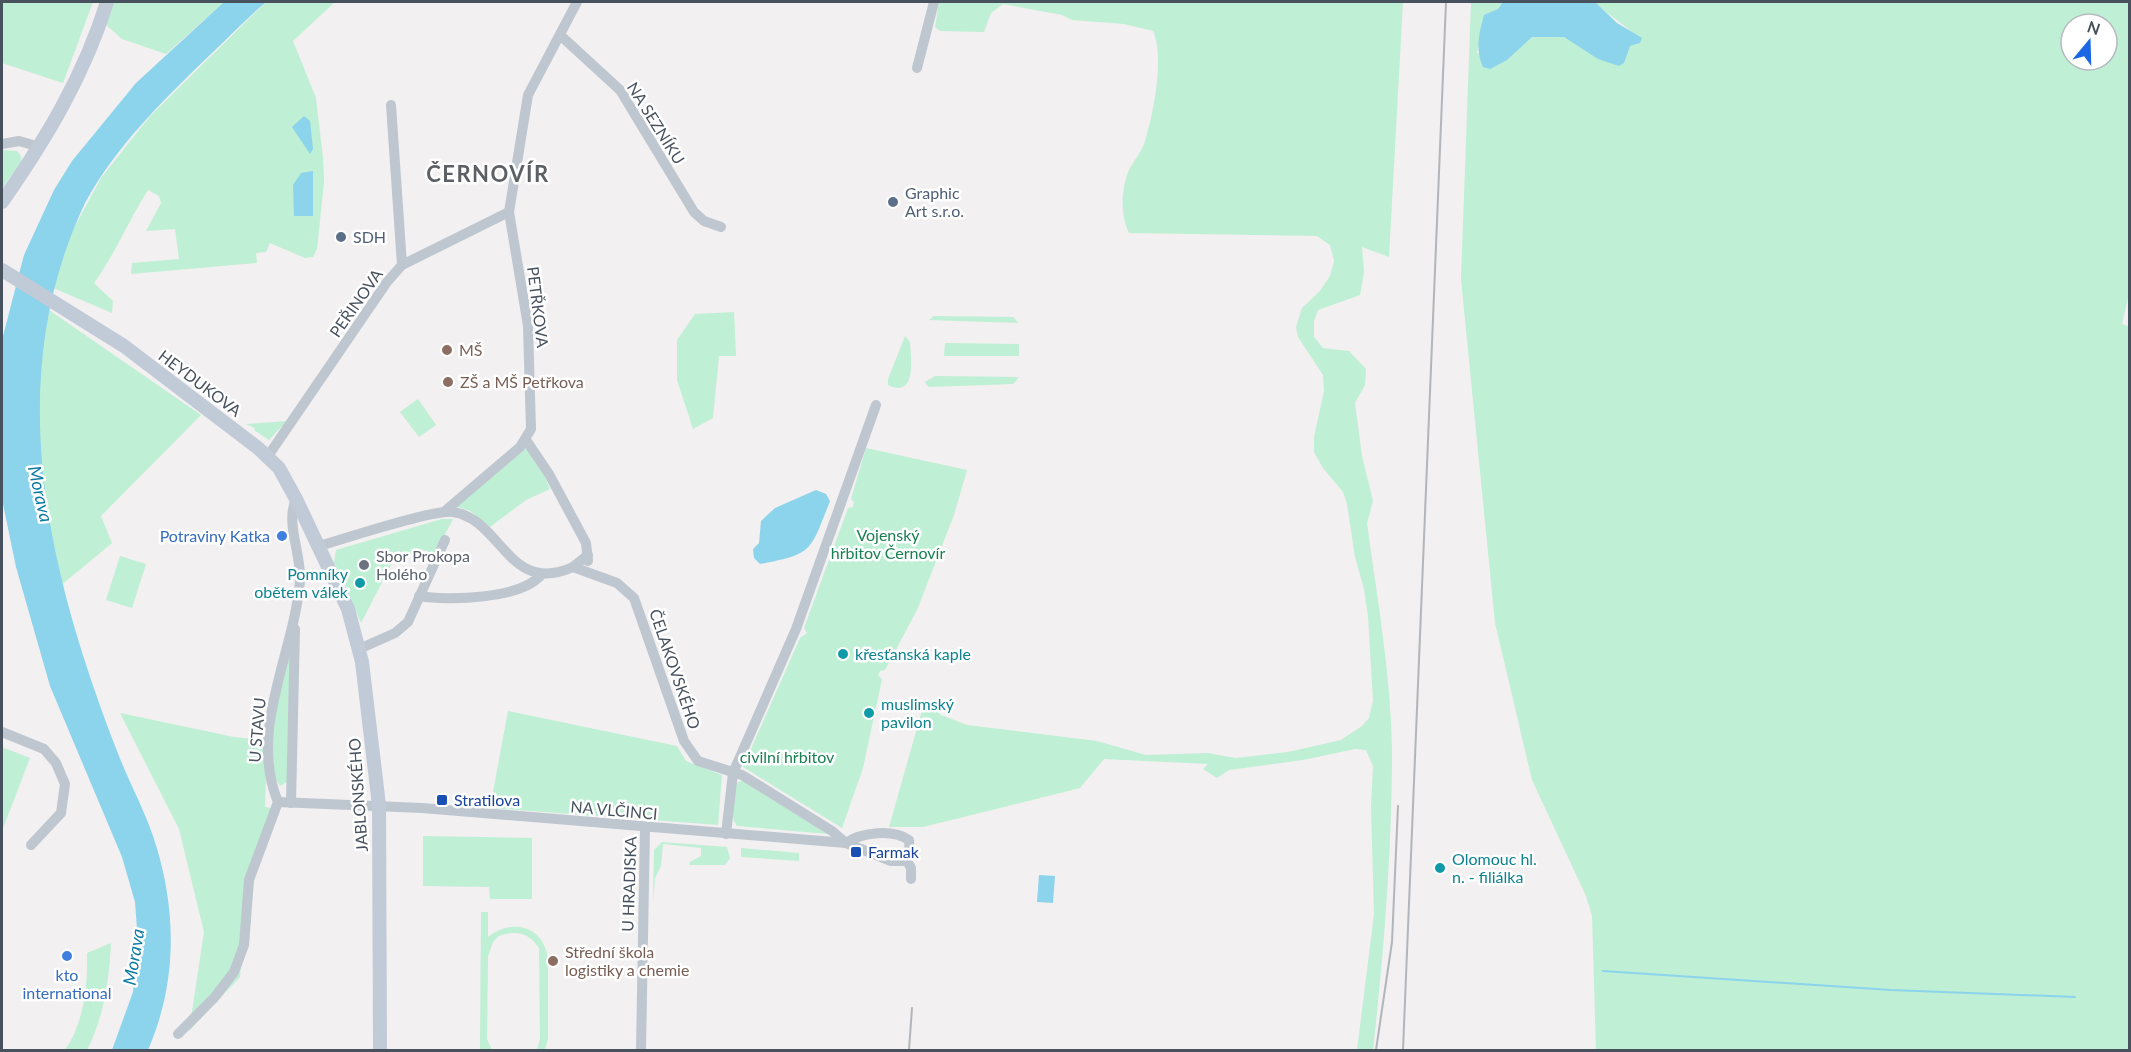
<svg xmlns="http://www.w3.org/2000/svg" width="2131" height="1052" font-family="Lato,sans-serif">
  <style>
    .green { fill: #bfefd4; fill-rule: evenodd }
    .water { fill: #8cd3ec }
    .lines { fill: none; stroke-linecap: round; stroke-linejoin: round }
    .stream { stroke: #8cd3ec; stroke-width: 2 }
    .street { stroke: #bec6cf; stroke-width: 10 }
    .secondary { stroke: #c1cad7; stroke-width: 14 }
    .rail { stroke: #b2b5ba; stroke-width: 2 }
    .service-dot { fill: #5c6f8a; stroke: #fff; stroke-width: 2 }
    .education-dot { fill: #8d6e63; stroke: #fff; stroke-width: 2 }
    .shop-dot { fill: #3f7fe0; stroke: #fff; stroke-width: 2 }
    .worship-dot { fill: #6b7280; stroke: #fff; stroke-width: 2 }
    .culture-dot { fill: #0f9aa8; stroke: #fff; stroke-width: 2 }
    .transit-dot { fill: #1a4fb4; stroke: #fff; stroke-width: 2 }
    .labels { text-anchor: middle; stroke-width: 5; stroke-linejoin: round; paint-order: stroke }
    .street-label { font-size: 16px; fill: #48525e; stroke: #fff }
    .service-label { font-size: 16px; fill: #4e5e75; stroke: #fff; text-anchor: start }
    .education-label { font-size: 16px; fill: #785e54; stroke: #fff; text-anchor: start }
    .park-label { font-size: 16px; fill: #188052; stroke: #fff }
    .shop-label { font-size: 16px; fill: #366cbe; stroke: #fff; text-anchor: end }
    .worship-label { font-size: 16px; fill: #5b616d; stroke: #fff; text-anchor: start }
    .culture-label { font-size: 16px; fill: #0d838f; stroke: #fff; text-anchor: start }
    .transit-label { font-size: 16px; fill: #164399; stroke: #fff; text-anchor: start }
    .water-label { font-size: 18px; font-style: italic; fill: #0d7ba4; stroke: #fff }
    .district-label { font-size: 22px; font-weight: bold; letter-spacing: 1.5px; fill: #5c6065; stroke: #fff }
  </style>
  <rect width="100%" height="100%" fill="#f2f0f0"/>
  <!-- green -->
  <g class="green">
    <path d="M2,2h91l-30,81 -61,-20z"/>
    <path d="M112,2h112l-58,52 -44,-15 -16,-14z"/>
    <path d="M266,2h69l-42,39 23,57 7,60 1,24 -7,67 -4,8 -8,1 -35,-15 -4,9 -10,1 1,10 -126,11 1,-11 47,-4 -4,-30 -29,2 15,-28 -2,-7 -11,-6c-19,30 -33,64 -54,93l19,18 -1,12 -61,-26 17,-48 33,-61 49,-62z"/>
    <path d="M939,2h464l-14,255 -27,-10 2,25 -4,23 -42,15 -4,11v16l9,11 26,3 17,18 -1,16 -10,18 7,53 11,45 -6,22c10,75 24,151 25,227 0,100 -8,200 -19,300h-16l17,-136 -3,-108 2,-40 -7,-16 -11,-1 -52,11 -74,10 -12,8 -14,-9 5,-5 -104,-5 -24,29 -157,39h-34l36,-127 16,15 26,10 130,16 49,14 61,-2 29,5 52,-6 53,-12 21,-14 7,-8 4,-17 -5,-85 -4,-27 -9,-32 -8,-53 -4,-12 -20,-24 -9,-16v-15l10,-46 -1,-16 -25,-38 -2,-10 6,-19 17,-16 11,-16 4,-15 -4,-16 -13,-9 -188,-3c-9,-19 -8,-44 0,-63 5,-10 13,-18 16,-29 8,-26 20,-84 8,-110l-29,-7 -52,-4 -10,-5 -59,-11 -12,9 -7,19 -44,-1 -5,-4z"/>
    <path d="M1471,2h32l-5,7 -13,6 -8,38 30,7 24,-23h33l12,7 49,10 5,-8 10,-3c-7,-15 -31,-26 -45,-41h534l1,287 -8,35 8,3 -1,723h-533l-4,-134 -6,-20 -54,-116 -37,-157 -34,-344zM2071,24h36v36h-36z"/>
    <path d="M2,150l15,1 4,5v6l-19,27z"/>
    <path d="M46,308l155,107 -100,101 11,27 -52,43c-23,-95 -34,-181 -14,-278z"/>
    <path d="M734,312l2,44h-17l-6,62 -20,11 -16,-49v-40l18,-26z"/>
    <path d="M934,316l79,1 6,6 -90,-3z"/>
    <path d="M905,336l5,6c1,16 7,57 -22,43v-6z"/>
    <path d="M945,343l74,1v12h-75z"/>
    <path d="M935,376l84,1 -6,7 -84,3 -3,-3 -1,-2z"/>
    <path d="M418,399l18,26 -17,12 -19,-25z"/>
    <path d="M287,421l-18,19 -15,-10 1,-2 -9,-4z"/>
    <path d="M526,448l14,17 10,24 -24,11 -36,27 -20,-16 -12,-4v-6z"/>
    <path d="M866,448l101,22 -13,45 -37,95 -32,60 -5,1 -2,4 4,4 -19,89 -21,60 -99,-61 57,-129 7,-5 -3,-5 44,-120 5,-1 1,-5 -3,-3z"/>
    <path d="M442,519h11l-18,35 -15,-5 -4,7 -18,-5 -37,72 -27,-61 2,-12z"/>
    <path d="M120,556l26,8 -14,44 -26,-8z"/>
    <path d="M290,649l-3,133 -7,4 -9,-13 4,-74z"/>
    <path d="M508,711l169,35 9,15 36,14 -4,50 -228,-17z"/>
    <path d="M120,713l114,24 29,3 4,4 -2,63 7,1 -24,75 -8,94 -51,54 15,-99 -25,-103z"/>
    <path d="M2,747l28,11 -28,73z"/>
    <path d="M743,781l85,53 -91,-8c-8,-10 -5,-34 1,-44z"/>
    <path d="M423,836l109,2v61h-42l-1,-12 -66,-1z"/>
    <path d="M662,842l65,5 3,11 -5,7h-36l1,-3 11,-6v-8l-38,-4 -2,22 -6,12 -2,27 1,-55z"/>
    <path d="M741,848l58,5v8l-58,-4z"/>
    <path d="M481,912h7v25c23,-19 56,-12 60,22v80l-3,11h-8l3,-11 -1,-91c-10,-16 -24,-18 -40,-12l-6,6 -5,15 -1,82 5,11h-12z"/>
    <path d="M111,943c-2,37 -7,74 -24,107h-22c19,-27 23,-65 22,-97z"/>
  </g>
  <!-- water -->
  <g class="water">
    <path d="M224,2h42c-19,16 -36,34 -54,51 -47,45 -96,93 -127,150 -85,179 -36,372 32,548 11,29 26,56 36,85 24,71 25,145 -5,214h-36l21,-58 5,-50 -3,-40 -13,-45 -72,-171 -34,-119 -14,-68v-159l22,-85 30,-65 18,-29 64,-78z"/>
    <path d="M1503,2h92l22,21 25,15 -2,5 -10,3 -6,17 -5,3 -21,-7 -34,-22h-32l-25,23 -17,9 -7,-2c-8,-18 -4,-33 1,-52l14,-6z"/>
    <path d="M304,116l6,5 3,28 -3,5 -18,-27z"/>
    <path d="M313,171v45h-19l-1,-31 8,-12z"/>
    <path d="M816,490l10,4 4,7c-20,50 -16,53 -70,63l-6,-6 -1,-9 6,-6 2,-22 14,-13z"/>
    <path d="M1039,875l16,1 -2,27 -16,-1z"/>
  </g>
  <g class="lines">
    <!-- stream -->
    <path class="stream" d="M1603,971l288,19 184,7"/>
    <!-- street -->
    <g class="street">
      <path d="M560,35l60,55 74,122 10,9 17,6"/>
      <path d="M917,68l17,-66"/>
      <path d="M391,105l11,160"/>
      <path d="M2,144l17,-3 21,6"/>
      <path d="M526,440l23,34 37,69 2,18"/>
      <path d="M268,456l119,-174 15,-17 107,-53"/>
      <path d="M445,511l75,-64 11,-18 -3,-103 -19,-114 19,-117 49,-93"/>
      <path d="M319,546c25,-7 114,-37 134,-34 49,7 55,84 120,55"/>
      <path d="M588,555l-15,12 44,16 17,15 50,143 14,20 44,14 90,56 14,12"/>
      <path d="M419,596c29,5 102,3 122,-21"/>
      <path d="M359,649l36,-16 13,-11 37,-82"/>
      <path d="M2,732l42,17 12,14 9,21 -4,29 -30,32"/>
      <path d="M278,802l144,6 424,35 45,18h16l3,-7 -1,-14c-16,-11 -47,-8 -63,3"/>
      <path d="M278,802c-30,-72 16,-148 22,-221 2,-25 -15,-58 -4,-82"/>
      <path d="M291,803l4,-174"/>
      <path d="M726,834l7,-61 63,-144 80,-224"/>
      <path d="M907,861l4,7v11"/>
      <path d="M178,1034l36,-36 20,-26 10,-27 5,-65 29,-78"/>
      <path d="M641,1050l4,-223"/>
    </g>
    <!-- secondary -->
    <g class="secondary">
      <path d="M2,202c44,-63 82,-126 105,-200"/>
      <path d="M2,270l122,76 134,102 21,20 17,31 52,110 14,53 17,143 1,245"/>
    </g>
    <!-- rail -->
    <g class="rail">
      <path d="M909,1050l3,-42"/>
      <path d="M1376,1050l16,-108 6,-136"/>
      <path d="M1403,1050l43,-1048"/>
    </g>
  </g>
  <!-- markers -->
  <g class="service-dot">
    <circle cx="893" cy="202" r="6"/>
    <circle cx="341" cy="237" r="6"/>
  </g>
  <g class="education-dot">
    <circle cx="447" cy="350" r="6"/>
    <circle cx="448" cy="382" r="6"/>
    <circle cx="553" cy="961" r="6"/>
  </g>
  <g class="shop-dot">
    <circle cx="282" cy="536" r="6"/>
    <circle cx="67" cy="956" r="6"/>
  </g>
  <circle class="worship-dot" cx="364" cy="565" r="6"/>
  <g class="culture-dot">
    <circle cx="360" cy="583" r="6"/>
    <circle cx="843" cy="654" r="6"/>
    <circle cx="869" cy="713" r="6"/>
    <circle cx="1440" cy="868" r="6"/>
  </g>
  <g class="transit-dot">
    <rect x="436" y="794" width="12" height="12" rx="3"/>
    <rect x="850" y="846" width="12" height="12" rx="3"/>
  </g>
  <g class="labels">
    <!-- street labels -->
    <g class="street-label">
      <text transform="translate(656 123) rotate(58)" y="6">NA SEZNÍKU</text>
      <text transform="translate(356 303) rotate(-55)" y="6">PEŘINOVA</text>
      <text transform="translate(538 307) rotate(83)" y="6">PETŘKOVA</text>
      <text transform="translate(200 383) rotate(37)" y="6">HEYDUKOVA</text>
      <text transform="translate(675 669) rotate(71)" y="6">ČELAKOVSKÉHO</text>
      <text transform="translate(257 730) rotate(-85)" y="6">U STAVU</text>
      <text transform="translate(358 795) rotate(-94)" y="6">JABLONSKÉHO</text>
      <text transform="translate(614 810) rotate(5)" y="6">NA VLČINCI</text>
      <text transform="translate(629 884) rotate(-88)" y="6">U HRADISKA</text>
    </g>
    <!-- service labels -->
    <g class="service-label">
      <text x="905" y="199">Graphic<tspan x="905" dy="18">Art s.r.o.</tspan></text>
      <text x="353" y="243">SDH</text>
    </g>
    <!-- education labels -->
    <g class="education-label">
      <text x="459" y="356">MŠ</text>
      <text x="460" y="388">ZŠ a MŠ Petřkova</text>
      <text x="565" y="958">Střední škola<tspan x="565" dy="18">logistiky a chemie</tspan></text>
    </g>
    <!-- park labels -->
    <g class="park-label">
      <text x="888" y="541">Vojenský<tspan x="888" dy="18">hřbitov Černovír</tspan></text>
      <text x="787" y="763">civilní hřbitov</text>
    </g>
    <!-- shop labels -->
    <g class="shop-label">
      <text x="270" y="542">Potraviny Katka</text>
      <text x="67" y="981" text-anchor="middle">kto<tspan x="67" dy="18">international</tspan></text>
    </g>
    <!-- worship labels -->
    <g class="worship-label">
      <text x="376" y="562">Sbor Prokopa<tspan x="376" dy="18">Holého</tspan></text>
    </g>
    <!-- culture labels -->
    <g class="culture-label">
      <text x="348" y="580" text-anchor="end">Pomníky<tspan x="348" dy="18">obětem válek</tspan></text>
      <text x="855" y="660">křesťanská kaple</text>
      <text x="881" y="710">muslimský<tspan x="881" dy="18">pavilon</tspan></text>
      <text x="1452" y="865">Olomouc hl.<tspan x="1452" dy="18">n. - filiálka</tspan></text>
    </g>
    <!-- transit labels -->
    <g class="transit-label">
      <text x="454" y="806">Stratilova</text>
      <text x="868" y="858">Farmak</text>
    </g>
    <!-- water labels -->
    <g class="water-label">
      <text transform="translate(40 494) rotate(77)" y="6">Morava</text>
      <text transform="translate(134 957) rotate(-81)" y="6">Morava</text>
    </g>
    <!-- district labels -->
    <g class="district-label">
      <text x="488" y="182">ČERNOVÍR</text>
    </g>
  </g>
  <!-- border -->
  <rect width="2131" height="1052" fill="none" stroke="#48525e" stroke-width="6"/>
  <!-- north arrow -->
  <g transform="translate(2089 42) rotate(19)"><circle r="28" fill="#ffffff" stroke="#b6babf" stroke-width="1.5"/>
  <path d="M0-4.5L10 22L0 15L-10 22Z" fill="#1a66e3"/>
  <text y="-9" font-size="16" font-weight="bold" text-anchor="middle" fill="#48525e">N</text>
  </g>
</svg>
